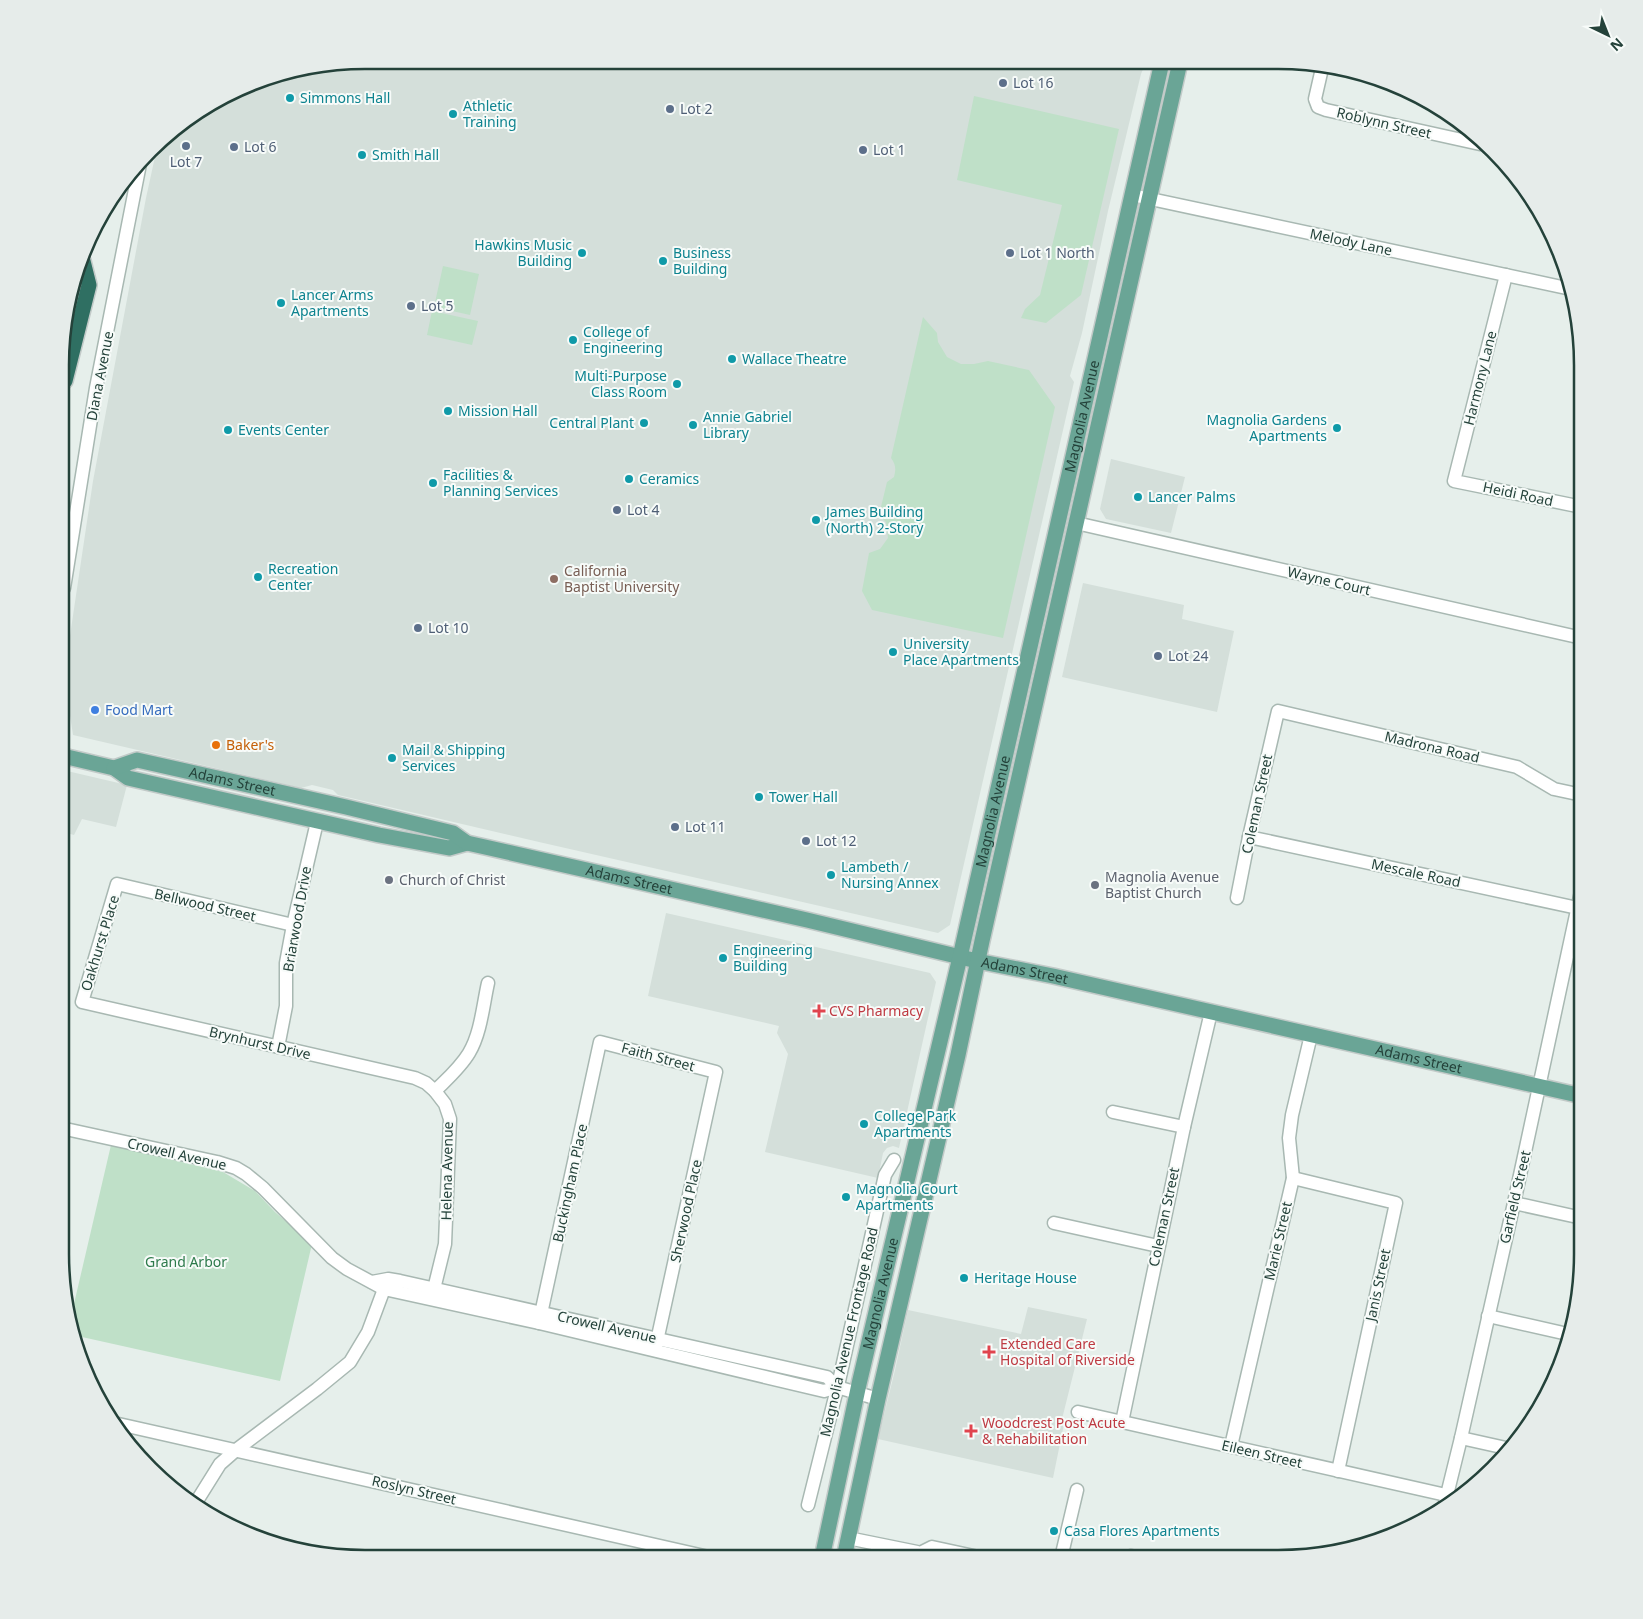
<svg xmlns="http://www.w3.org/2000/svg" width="1643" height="1619" font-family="'Noto Sans',sans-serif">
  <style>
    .built { fill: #d4dfda }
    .green { fill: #bfe0c8 }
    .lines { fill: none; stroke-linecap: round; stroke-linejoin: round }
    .minor-casing { stroke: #a8b8b2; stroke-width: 15 }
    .major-casing { stroke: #c2cac8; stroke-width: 18 }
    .highway-casing { stroke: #c2cac8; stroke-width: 18 }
    .minor { stroke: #fff; stroke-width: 12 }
    .major { stroke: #6aa596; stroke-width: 15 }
    .highway { stroke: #2f6f62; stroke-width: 15 }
    .service-dot { fill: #5c6f8a; stroke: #f7fbf9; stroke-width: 2 }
    .culture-dot { fill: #0f9aa8; stroke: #f7fbf9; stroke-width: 2 }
    .education-dot { fill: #8d6e63; stroke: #f7fbf9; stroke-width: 2 }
    .shop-dot { fill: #3f7fe0; stroke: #f7fbf9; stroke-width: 2 }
    .food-dot { fill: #e8710a; stroke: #f7fbf9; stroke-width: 2 }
    .worship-dot { fill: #6b7280; stroke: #f7fbf9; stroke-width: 2 }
    .health-dot { fill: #e0444e; stroke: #f7fbf9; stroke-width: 2 }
    .labels { text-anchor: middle; stroke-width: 4; stroke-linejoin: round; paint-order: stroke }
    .service-label { font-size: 14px; fill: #4e5e75; stroke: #f7fbf9; text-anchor: start }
    .culture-label { font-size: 14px; fill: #0d838f; stroke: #f7fbf9; text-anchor: start }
    .street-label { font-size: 14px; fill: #24423a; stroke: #f7fbf9 }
    .education-label { font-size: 14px; fill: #785e54; stroke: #f7fbf9; text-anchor: start }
    .shop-label { font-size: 14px; fill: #366cbe; stroke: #f7fbf9; text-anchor: start }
    .food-label { font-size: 14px; fill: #c56008; stroke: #f7fbf9; text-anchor: start }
    .worship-label { font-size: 14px; fill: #5b616d; stroke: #f7fbf9; text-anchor: start }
    .health-label { font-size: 14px; fill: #be3a42; stroke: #f7fbf9; text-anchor: start }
    .park-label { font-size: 14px; fill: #2d7a4b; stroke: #f7fbf9 }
    .rim { fill: none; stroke: #24423a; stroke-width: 2.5 }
  </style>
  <rect width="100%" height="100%" fill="#e6efeb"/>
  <!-- built -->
  <g class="built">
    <path d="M365,60l781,2 -5,12 -33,137 -26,122 -12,43 4,6 -124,543 -12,8 -399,-91 -201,-47 -5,-5 -21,-5 -11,3 -228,-53 -9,-59 29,-195 53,-283 12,-55 6,-7 103,-60z"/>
    <path d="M1111,459l74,18 -14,56 -65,-14 -6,-10z"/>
    <path d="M1083,583l101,22 -2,14 52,12 -17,81 -155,-35z"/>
    <path d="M63,770l64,15 -11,42 -34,-8 -8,16 -11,-3z"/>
    <path d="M666,913l264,60 6,9 -37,166 -6,-2 -6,2 -4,5 -5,25 -113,-26 23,-98 -11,-21 2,-7 -131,-30z"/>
    <path d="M1028,1307l59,12 -26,104 3,1 -11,54 -175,-39 17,-69 13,-60 113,24z"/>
  </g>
  <!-- green -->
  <g class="green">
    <path d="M974,96l145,33 -38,166 -35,28 -25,-5 4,-9 15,-14 22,-90 -105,-25z"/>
    <path d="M443,266l36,8 -9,41 -36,-8z"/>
    <path d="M432,311l46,10 -6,24 -45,-10z"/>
    <path d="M923,317l14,16 1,9 9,15 14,7h13l14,-3 41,9 26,37 -52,231 -131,-28 -10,-19 7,-38 11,-4 8,-11 -2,-16 -7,-7 8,-33 7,-5c2,-8 2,-12 -3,-19z"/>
    <path d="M111,1145l112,27 32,19 20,21 37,32 -32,137 -207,-46 -3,-14z"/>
  </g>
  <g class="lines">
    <!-- minor casing -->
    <g class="minor-casing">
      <g id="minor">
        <path d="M1323,64l-8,35 3,8 8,3 154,34"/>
        <path d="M1132,195l439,94"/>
        <path d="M1506,275l-52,206 128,26"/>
        <path d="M1076,523l506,115"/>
        <path d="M64,588l32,-200 44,-224"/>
        <path d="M1249,837l333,72"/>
        <path d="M1237,898l12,-61 29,-126 239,56 37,22 28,6"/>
        <path d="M293,925l-176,-41 -35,118 333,76 11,5 9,8"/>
        <path d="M278,1047l8,-41v-43l7,-38 24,-103"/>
        <path d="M1113,1112l71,15"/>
        <path d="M61,1128l156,34 19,6 10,6 17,14 69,70 15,11 37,20 155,34 285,68 13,-4"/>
        <path d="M1293,1178l103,25 -58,268"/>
        <path d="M1514,1203l68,15"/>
        <path d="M1054,1223l104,23"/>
        <path d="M372,1282l16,-3 12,2 427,96 10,10 41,12"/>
        <path d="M434,1289l11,-45 5,-125 -5,-15 -10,-13c12,-12 25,-23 34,-38 12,-20 14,-48 19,-70"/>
        <path d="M1488,1316l84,19"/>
        <path d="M539,1323l61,-281 116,30 -61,278"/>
        <path d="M1078,1412l368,83"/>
        <path d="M1122,1422l62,-295 27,-115"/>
        <path d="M114,1423l599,135"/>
        <path d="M1461,1438l45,10"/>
        <path d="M1231,1446l62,-268 -4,-40 3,-23 19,-80"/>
        <path d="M195,1504l25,-40 16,-14 81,-61 33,-27 18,-30 19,-51"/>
        <path d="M808,1505l31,-124 46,-206 9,-15"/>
        <path d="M1444,1507l17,-69 53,-235 68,-316"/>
        <path d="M848,1538l69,14 1,2 14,-7 51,11"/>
        <path d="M1131,1556l8,2"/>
        <path d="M1061,1558l16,-68"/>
      </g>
    </g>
    <!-- major casing -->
    <g class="major-casing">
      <g id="major">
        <path d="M63,756l51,12 14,10 251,57 70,13 18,-5"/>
        <path id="s1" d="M114,768l23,-8 209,47 107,26 14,10 18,4 322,73 170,41 76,15 529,120"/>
        <path id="s2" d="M822,1558l37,-174 101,-427 202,-895"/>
        <path d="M844,1558l34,-159 80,-344 24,-114 198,-879"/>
      </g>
    </g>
    <!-- highway casing -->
    <g class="highway-casing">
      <g id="highway">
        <path d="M66,316l6,-26"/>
        <path d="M65,381l24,-96 -6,-24"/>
      </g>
    </g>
    <!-- minor -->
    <use href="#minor" class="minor"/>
    <!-- major -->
    <use href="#major" class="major"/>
    <!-- highway -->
    <use href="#highway" class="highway"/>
  </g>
  <!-- markers -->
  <g class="service-dot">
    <circle cx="1003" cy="83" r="5"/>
    <circle cx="670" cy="109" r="5"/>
    <circle cx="186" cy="146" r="5"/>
    <circle cx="234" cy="147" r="5"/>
    <circle cx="863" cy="150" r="5"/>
    <circle cx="1010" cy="253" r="5"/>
    <circle cx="411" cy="306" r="5"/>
    <circle cx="617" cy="510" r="5"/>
    <circle cx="418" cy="628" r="5"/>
    <circle cx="1158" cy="656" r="5"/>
    <circle cx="675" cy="827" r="5"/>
    <circle cx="806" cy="841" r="5"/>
  </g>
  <g class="culture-dot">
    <circle cx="290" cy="98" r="5"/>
    <circle cx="453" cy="114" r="5"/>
    <circle cx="362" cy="155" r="5"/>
    <circle cx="582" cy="253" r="5"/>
    <circle cx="663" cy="261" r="5"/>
    <circle cx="281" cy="303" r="5"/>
    <circle cx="573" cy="340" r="5"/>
    <circle cx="732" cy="359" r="5"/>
    <circle cx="677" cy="384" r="5"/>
    <circle cx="448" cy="411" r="5"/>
    <circle cx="644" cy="423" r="5"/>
    <circle cx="693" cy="425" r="5"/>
    <circle cx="1337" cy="428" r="5"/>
    <circle cx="228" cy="430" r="5"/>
    <circle cx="629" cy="479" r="5"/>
    <circle cx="433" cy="483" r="5"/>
    <circle cx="1138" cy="497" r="5"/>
    <circle cx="816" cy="520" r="5"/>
    <circle cx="258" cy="577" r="5"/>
    <circle cx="893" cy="652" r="5"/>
    <circle cx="392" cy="758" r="5"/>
    <circle cx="759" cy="797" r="5"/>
    <circle cx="831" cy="875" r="5"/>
    <circle cx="723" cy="958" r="5"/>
    <circle cx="864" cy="1124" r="5"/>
    <circle cx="846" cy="1197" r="5"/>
    <circle cx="964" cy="1278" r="5"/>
    <circle cx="1054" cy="1531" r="5"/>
  </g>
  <circle class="education-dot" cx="554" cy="579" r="5"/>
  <circle class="shop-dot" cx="95" cy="710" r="5"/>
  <circle class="food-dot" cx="216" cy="745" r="5"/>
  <g class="worship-dot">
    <circle cx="389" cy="880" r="5"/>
    <circle cx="1095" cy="885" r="5"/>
  </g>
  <g class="health-dot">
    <path d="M816.5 1003.5h5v5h5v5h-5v5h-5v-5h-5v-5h5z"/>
    <path d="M986.5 1344.5h5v5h5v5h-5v5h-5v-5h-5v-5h5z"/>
    <path d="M968.5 1423.5h5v5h5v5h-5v5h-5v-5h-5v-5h5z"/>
  </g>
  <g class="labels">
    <!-- service labels -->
    <g class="service-label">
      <text x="1013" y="88">Lot 16</text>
      <text x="680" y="114">Lot 2</text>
      <text x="244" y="152">Lot 6</text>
      <text x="873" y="155">Lot 1</text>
      <text x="186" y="167" text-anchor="middle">Lot 7</text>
      <text x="1020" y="258">Lot 1 North</text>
      <text x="421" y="311">Lot 5</text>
      <text x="627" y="515">Lot 4</text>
      <text x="428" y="633">Lot 10</text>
      <text x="1168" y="661">Lot 24</text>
      <text x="685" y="832">Lot 11</text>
      <text x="816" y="846">Lot 12</text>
    </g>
    <!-- culture labels -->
    <g class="culture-label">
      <text x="300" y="103">Simmons Hall</text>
      <text x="463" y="111">Athletic<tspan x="463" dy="16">Training</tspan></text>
      <text x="372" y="160">Smith Hall</text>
      <text x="572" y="250" text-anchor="end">Hawkins Music<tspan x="572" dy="16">Building</tspan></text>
      <text x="673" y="258">Business<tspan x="673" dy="16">Building</tspan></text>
      <text x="291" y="300">Lancer Arms<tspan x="291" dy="16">Apartments</tspan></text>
      <text x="583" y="337">College of<tspan x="583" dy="16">Engineering</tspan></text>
      <text x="742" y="364">Wallace Theatre</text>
      <text x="667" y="381" text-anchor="end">Multi-Purpose<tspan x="667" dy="16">Class Room</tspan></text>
      <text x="458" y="416">Mission Hall</text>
      <text x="703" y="422">Annie Gabriel<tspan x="703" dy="16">Library</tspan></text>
      <text x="1327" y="425" text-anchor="end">Magnolia Gardens<tspan x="1327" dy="16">Apartments</tspan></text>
      <text x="634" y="428" text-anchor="end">Central Plant</text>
      <text x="238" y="435">Events Center</text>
      <text x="443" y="480">Facilities &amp;<tspan x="443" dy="16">Planning Services</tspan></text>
      <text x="639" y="484">Ceramics</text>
      <text x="1148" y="502">Lancer Palms</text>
      <text x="826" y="517">James Building<tspan x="826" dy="16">(North) 2-Story</tspan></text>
      <text x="268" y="574">Recreation<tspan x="268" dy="16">Center</tspan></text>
      <text x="903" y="649">University<tspan x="903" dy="16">Place Apartments</tspan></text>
      <text x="402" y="755">Mail &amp; Shipping<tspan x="402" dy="16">Services</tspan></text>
      <text x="769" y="802">Tower Hall</text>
      <text x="841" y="872">Lambeth /<tspan x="841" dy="16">Nursing Annex</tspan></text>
      <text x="733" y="955">Engineering<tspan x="733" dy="16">Building</tspan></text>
      <text x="874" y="1121">College Park<tspan x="874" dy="16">Apartments</tspan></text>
      <text x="856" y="1194">Magnolia Court<tspan x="856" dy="16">Apartments</tspan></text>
      <text x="974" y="1283">Heritage House</text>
      <text x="1064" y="1536">Casa Flores Apartments</text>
    </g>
    <!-- street labels -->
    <g class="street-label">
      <text transform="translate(1384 123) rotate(13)" y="5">Roblynn Street</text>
      <text transform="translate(1351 242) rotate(12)" y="5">Melody Lane</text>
      <text transform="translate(100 376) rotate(-79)" y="5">Diana Avenue</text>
      <text transform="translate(1480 378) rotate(-76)" y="5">Harmony Lane</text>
      <text dy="5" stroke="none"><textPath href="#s2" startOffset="1171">Magnolia Avenue</textPath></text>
      <text transform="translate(1518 494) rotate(12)" y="5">Heidi Road</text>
      <text transform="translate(1329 581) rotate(13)" y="5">Wayne Court</text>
      <text transform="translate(1432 747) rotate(13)" y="5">Madrona Road</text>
      <text dy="5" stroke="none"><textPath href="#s1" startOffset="122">Adams Street</textPath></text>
      <text transform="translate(1257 804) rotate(-78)" y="5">Coleman Street</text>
      <text dy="5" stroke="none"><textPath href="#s2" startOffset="766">Magnolia Avenue</textPath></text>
      <text transform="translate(1416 873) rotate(12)" y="5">Mescale Road</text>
      <text dy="5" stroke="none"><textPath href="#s1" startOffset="532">Adams Street</textPath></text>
      <text transform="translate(205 905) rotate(13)" y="5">Bellwood Street</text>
      <text transform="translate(297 919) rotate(-80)" y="5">Briarwood Drive</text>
      <text transform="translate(100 943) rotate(-73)" y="5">Oakhurst Place</text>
      <text dy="5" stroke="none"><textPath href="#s1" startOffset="938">Adams Street</textPath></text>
      <text transform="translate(260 1043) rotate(13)" y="5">Brynhurst Drive</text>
      <text transform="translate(658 1057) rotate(15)" y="5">Faith Street</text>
      <text dy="5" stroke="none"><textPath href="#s1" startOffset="1342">Adams Street</textPath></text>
      <text transform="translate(177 1154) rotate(13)" y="5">Crowell Avenue</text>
      <text transform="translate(447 1171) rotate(-89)" y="5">Helena Avenue</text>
      <text transform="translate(570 1183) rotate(-78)" y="5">Buckingham Place</text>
      <text transform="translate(1515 1197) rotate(-77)" y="5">Garfield Street</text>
      <text transform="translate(686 1211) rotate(-78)" y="5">Sherwood Place</text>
      <text transform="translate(1164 1217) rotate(-78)" y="5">Coleman Street</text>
      <text transform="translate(1278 1241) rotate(-77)" y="5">Marie Street</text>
      <text transform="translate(1378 1285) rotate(-78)" y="5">Janis Street</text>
      <text dy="5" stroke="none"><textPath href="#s2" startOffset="271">Magnolia Avenue</textPath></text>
      <text transform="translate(607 1327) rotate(13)" y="5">Crowell Avenue</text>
      <text transform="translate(849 1332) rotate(-77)" y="5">Magnolia Avenue Frontage Road</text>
      <text transform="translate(1262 1454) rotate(13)" y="5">Eileen Street</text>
      <text transform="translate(414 1490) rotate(13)" y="5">Roslyn Street</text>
    </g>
    <!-- education labels -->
    <g class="education-label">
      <text x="564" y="576">California<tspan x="564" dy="16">Baptist University</tspan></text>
    </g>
    <!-- shop labels -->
    <g class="shop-label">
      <text x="105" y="715">Food Mart</text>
    </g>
    <!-- food labels -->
    <g class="food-label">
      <text x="226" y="750">Baker's</text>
    </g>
    <!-- worship labels -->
    <g class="worship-label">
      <text x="1105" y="882">Magnolia Avenue<tspan x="1105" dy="16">Baptist Church</tspan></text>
      <text x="399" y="885">Church of Christ</text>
    </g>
    <!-- health labels -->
    <g class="health-label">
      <text x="829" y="1016">CVS Pharmacy</text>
      <text x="1000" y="1349">Extended Care<tspan x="1000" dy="16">Hospital of Riverside</tspan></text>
      <text x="982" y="1428">Woodcrest Post Acute<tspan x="982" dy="16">&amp; Rehabilitation</tspan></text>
    </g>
    <!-- park labels -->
    <g class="park-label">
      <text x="186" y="1267">Grand Arbor</text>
    </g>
  </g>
  <!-- crop -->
  <path d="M0 0H1643V1619H0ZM365 69H1278A296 296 0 0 1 1574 365V1254A296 296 0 0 1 1278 1550H365A296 296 0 0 1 69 1254V365A296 296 0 0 1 365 69Z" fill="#e6ecea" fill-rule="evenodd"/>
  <path class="rim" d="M365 69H1278A296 296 0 0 1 1574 365V1254A296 296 0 0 1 1278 1550H365A296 296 0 0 1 69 1254V365A296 296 0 0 1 365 69Z"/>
  <!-- north arrow -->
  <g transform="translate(1608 35) rotate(137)" stroke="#f7fbf9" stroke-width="4" paint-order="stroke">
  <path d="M0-4L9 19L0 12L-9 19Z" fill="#24423a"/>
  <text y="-8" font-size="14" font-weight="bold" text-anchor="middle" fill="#24423a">N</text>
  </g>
</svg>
